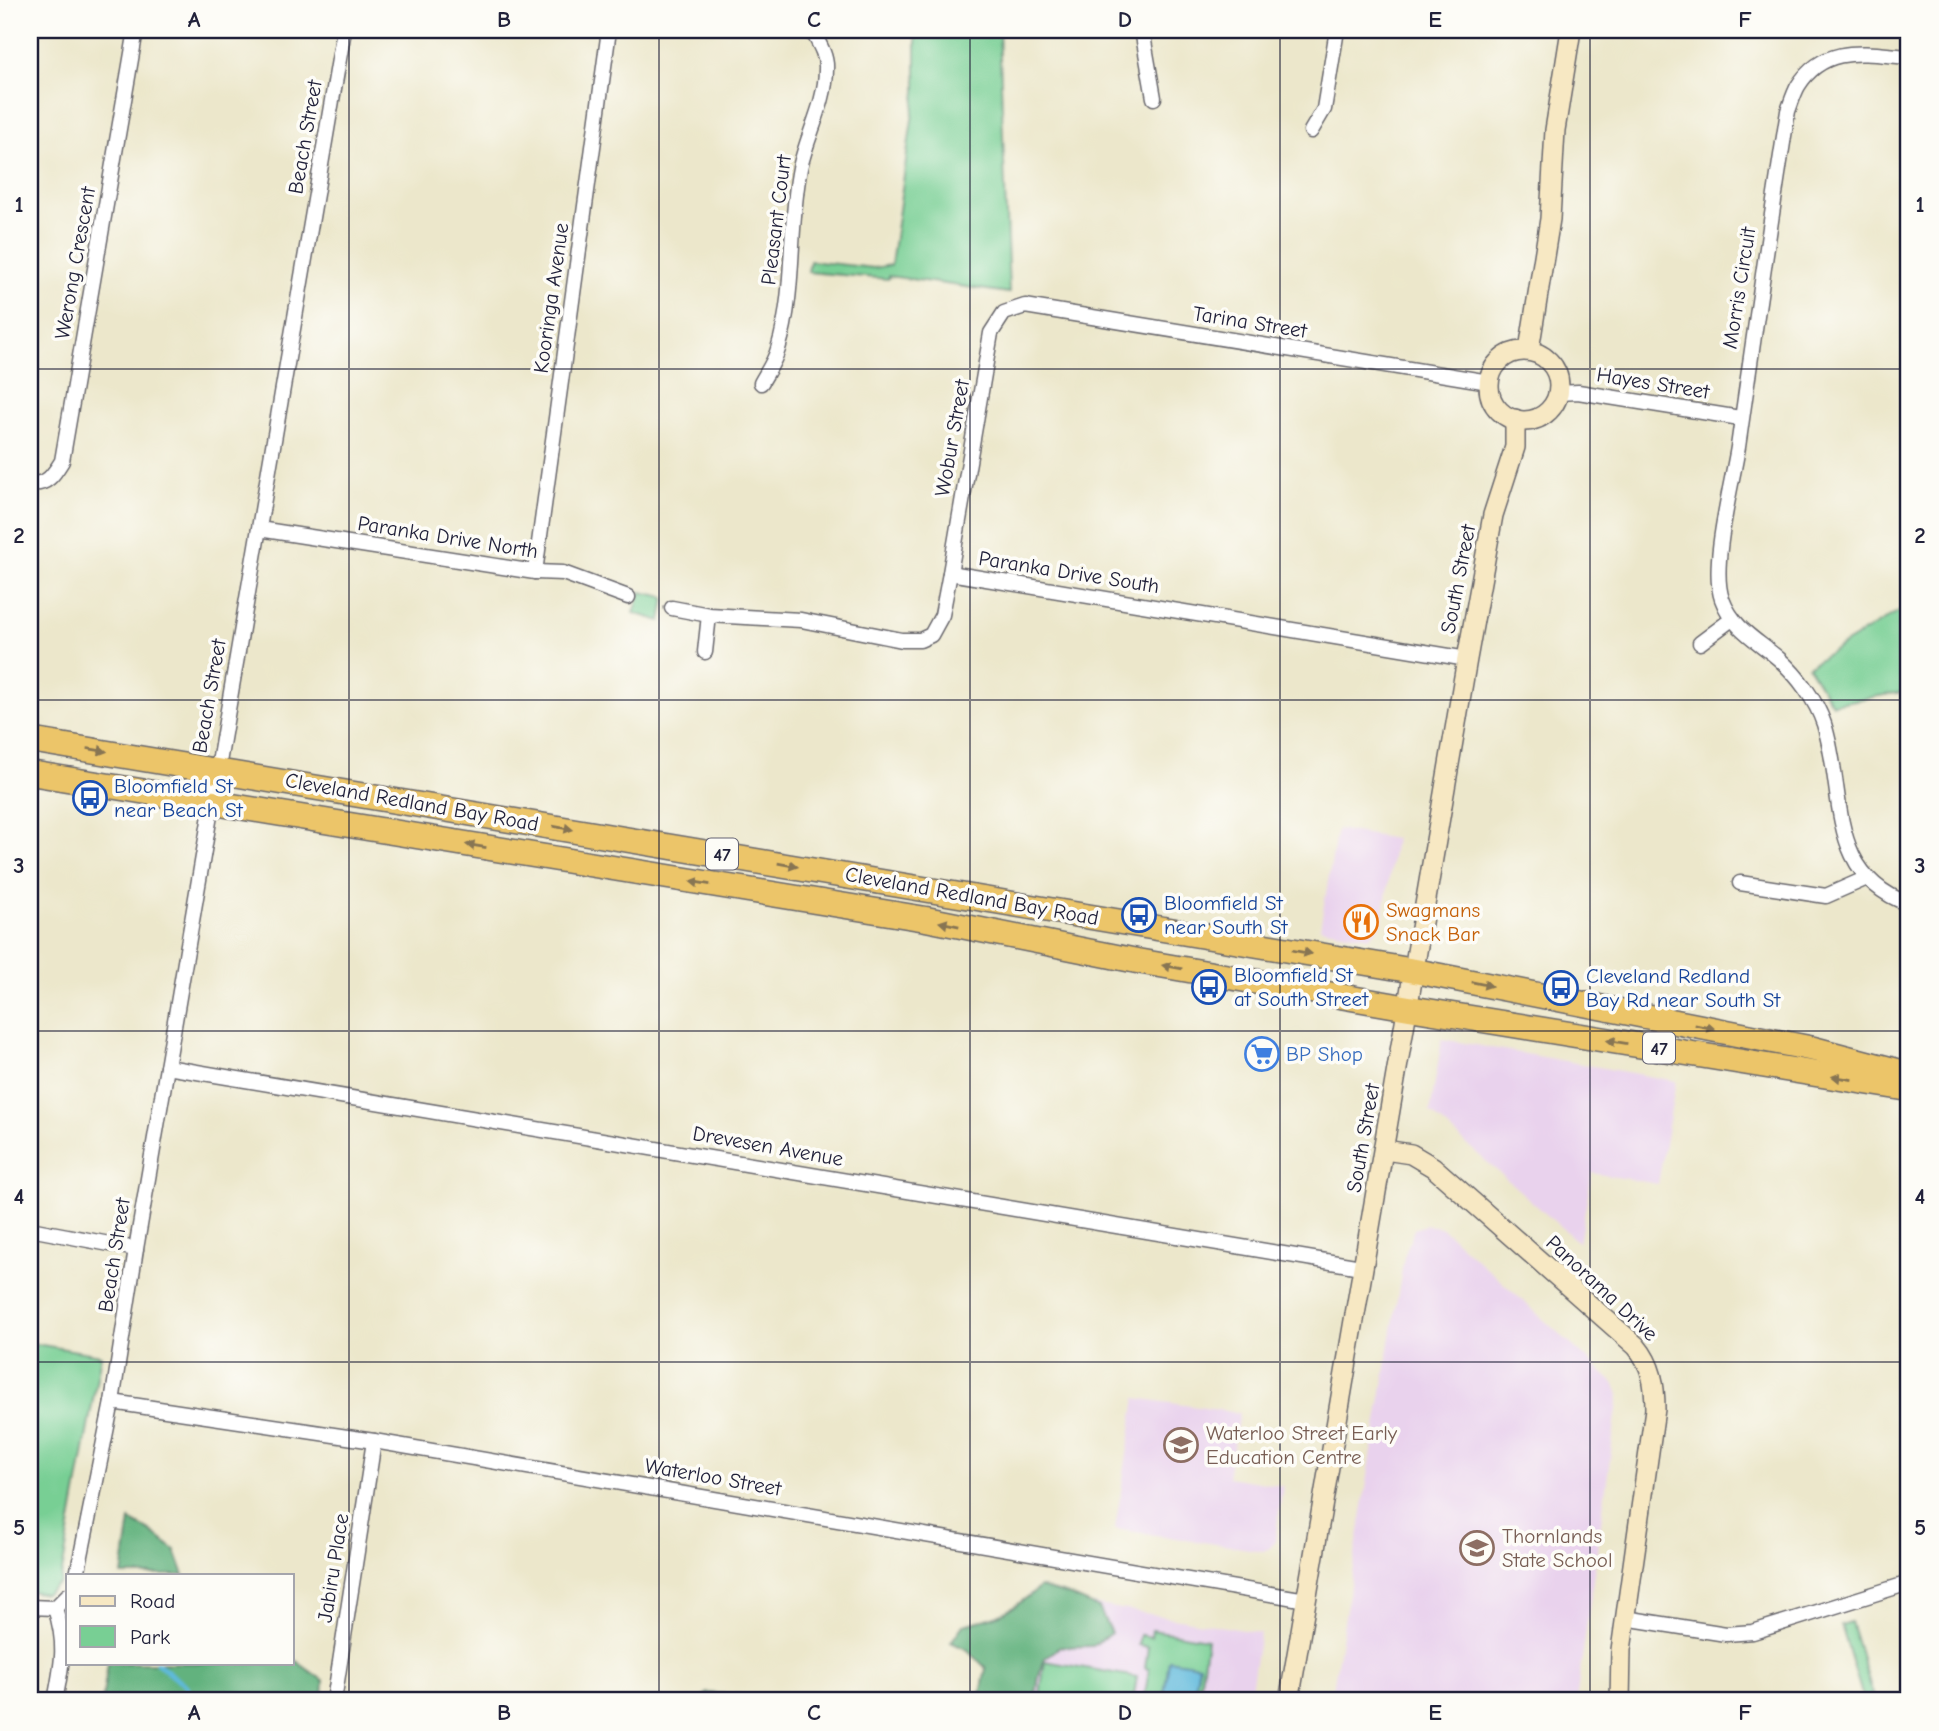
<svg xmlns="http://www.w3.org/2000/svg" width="1939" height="1731" font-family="'Comic Neue',sans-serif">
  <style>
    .built { fill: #e9d2ed }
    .green { fill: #78cf94; stroke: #4d7868; stroke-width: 2 }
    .forest { fill: #62b27e; stroke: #426a5c; stroke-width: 2 }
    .water { fill: #5fb9dc; stroke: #406e8c; stroke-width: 2 }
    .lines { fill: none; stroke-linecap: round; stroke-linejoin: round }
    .stream { stroke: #5fb9dc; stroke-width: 5 }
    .street-casing { stroke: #69676d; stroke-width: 17 }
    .secondary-casing { stroke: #69676d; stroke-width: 22 }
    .highway-casing { stroke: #69676d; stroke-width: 27 }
    .street { stroke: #fff; stroke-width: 14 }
    .secondary { stroke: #f7e8c3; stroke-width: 19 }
    .highway { stroke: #ecc569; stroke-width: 24 }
    .oneway { fill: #877452 }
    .grid { fill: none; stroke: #22223b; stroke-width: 2; stroke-opacity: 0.55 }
    .labels { text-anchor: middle; stroke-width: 7; stroke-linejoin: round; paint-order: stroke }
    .shield { fill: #fdfcf7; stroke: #646373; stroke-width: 2 }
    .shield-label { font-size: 19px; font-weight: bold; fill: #22223b }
    .street-label { font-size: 21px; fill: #22223b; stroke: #fdfcf7 }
    .transit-label { font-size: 21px; fill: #164399; stroke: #fdfcf7; text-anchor: start }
    .food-label { font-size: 21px; fill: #c56008; stroke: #fdfcf7; text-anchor: start }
    .shop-label { font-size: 21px; fill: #366cbe; stroke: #fdfcf7; text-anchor: start }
    .education-label { font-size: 21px; fill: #785e54; stroke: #fdfcf7; text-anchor: start }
    .neatline { fill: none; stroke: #22223b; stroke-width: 2.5 }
    .grid-label { font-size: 23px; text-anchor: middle; font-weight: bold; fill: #22223b }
  </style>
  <rect width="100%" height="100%" fill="#fdfcf7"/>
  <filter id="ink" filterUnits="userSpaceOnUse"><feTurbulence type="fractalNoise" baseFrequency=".0143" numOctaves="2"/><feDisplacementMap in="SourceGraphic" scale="14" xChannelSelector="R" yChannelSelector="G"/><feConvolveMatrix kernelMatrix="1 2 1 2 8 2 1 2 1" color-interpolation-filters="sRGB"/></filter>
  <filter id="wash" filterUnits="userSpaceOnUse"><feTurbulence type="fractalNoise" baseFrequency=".00686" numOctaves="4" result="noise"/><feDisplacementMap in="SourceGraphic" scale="28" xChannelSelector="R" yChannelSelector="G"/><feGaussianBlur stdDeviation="1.57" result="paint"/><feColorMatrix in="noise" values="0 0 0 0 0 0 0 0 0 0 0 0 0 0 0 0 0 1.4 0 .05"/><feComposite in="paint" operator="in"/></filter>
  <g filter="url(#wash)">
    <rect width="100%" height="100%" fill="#ece7cb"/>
    <!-- built -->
    <g class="built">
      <path d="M1337,829l58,10 -13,85 -13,13 -49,-9z"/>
      <path d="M1442,1039l234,42 -18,103 -66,-11 -13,70 -149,-131z"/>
      <path d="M1426,1225l15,2 174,157 4,11 -43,306h-245l73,-444 10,-28z"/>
      <path d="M1136,1398l103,15 -11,64 55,9 -8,54 -5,8 -7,3 -148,-22z"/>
      <path d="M1029,1593l231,40 -11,68h-238z"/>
    </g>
    <!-- green -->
    <g class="green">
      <path d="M916,30h83l10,263 -120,-17 -1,3 -80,-7 2,-11 64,7 17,-3 25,-173z"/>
      <path d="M641,592l24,5 -4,24 -27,-8z"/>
      <path d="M1909,605v86l-77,13 -24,-38z"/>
      <path d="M30,1343l71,12 -41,228 -15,11 -15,-3z"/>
      <path d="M1851,1622l24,79h-11l-23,-76z"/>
      <path d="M1152,1630l55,9 -9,62h-54l5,-32 -4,-1 3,-21 -10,-2 2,-10 11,2z"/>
      <path d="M1045,1661l92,16 -4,24h-94z"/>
    </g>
    <!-- forest -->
    <g class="forest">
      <path d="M130,1520l20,11 25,19 9,25h-62z"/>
      <path d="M1040,1587l28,8 31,13 12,25 -18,13 -33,1 -15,11 -6,18 -4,25h-61l8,-12 4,-21 -18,-18 -17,-8 12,-17c39,-9 47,-13 77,-38z"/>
      <path d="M292,1658l32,23 -1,20h-221l6,-38h184z"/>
      <path d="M707,1693l103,8h-110z"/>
    </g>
    <!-- water -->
    <path class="water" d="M1169,1660l30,5 -6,36h-30z"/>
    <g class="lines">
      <!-- stream -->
      <g class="stream">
        <path d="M30,1556l6,10"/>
        <path d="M157,1663l29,23 8,15"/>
      </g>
    </g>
  </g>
  <g filter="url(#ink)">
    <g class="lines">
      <!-- street casing -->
      <g class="street-casing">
        <g id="street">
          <path d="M1142,30l12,68"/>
          <path d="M1909,57c-42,-3 -84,-14 -111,29 -4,7 -7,17 -10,25 -18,112 -34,224 -50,336 -6,38 -28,119 -16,152 11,30 35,41 57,60 19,17 37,41 45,65 22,68 1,150 85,180"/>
          <path d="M1311,131l13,-22 13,-79"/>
          <path d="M761,383c6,-11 14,-22 17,-34 18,-58 10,-122 22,-181 7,-33 26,-65 26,-99 1,-12 -6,-24 -12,-35l-12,-4"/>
          <path d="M1559,393l19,-1 162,26"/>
          <path d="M30,483c17,3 24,-9 32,-22l74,-431"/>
          <path d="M259,529l276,43 28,1 65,24"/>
          <path d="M535,572l74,-542"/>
          <path d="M950,573l41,-240 13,-20 21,-7 464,76"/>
          <path d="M672,608l37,7 92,5 101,20h18l11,-5 11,-20 8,-42 517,86"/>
          <path d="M1700,643l32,-24"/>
          <path d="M705,652l4,-37"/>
          <path d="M1740,883l86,13 41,-18"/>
          <path d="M167,1067l1194,200"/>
          <path d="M30,1229l106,20"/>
          <path d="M112,1402l262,39 932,159"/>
          <path d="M77,1575l35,-173 24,-153 208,-1219"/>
          <path d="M30,1607l25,1"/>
          <path d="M1625,1618l101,16 27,-2 156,-49"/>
          <path d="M55,1701c7,-37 12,-56 0,-93l13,-13"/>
          <path d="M334,1701l40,-260"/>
        </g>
      </g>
      <!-- secondary casing -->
      <g class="secondary-casing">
        <g id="secondary">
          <path d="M1529,350l21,-131 5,-89 16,-100"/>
          <circle cx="1524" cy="386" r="35"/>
          <path d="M1385,1150l26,4 22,13 203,179c16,19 19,39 19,63l-34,241 -1,51"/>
          <path d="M1289,1701l178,-1042 26,-144 22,-68v-28"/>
        </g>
      </g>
      <!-- highway casing -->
      <g class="highway-casing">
        <g id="highway">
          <path d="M30,740l1385,231 399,78 95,25"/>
          <path d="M30,773l896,146 211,42 272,47 500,81"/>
        </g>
      </g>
      <!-- street -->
      <use href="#street" class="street"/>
      <!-- secondary -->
      <use href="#secondary" class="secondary"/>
      <!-- highway -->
      <use href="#highway" class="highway"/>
    </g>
    <!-- one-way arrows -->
    <defs><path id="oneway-solid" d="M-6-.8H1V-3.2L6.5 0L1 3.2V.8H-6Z" transform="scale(1.75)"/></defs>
    <g class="oneway">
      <use href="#oneway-solid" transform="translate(97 750) rotate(9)"/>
      <use href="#oneway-solid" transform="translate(563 828) rotate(10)"/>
      <use href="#oneway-solid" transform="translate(476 846) rotate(-171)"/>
      <use href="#oneway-solid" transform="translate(788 865) rotate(10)"/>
      <use href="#oneway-solid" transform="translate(700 883) rotate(-171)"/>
      <use href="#oneway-solid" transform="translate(949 924) rotate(-169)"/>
      <use href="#oneway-solid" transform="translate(1302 952) rotate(10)"/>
      <use href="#oneway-solid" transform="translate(1172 967) rotate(-170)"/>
      <use href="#oneway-solid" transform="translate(1482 984) rotate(11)"/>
      <use href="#oneway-solid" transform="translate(1705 1027) rotate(11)"/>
      <use href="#oneway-solid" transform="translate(1617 1042) rotate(-171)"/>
      <use href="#oneway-solid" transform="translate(1842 1078) rotate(-171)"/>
    </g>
  </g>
  <!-- grid -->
  <path class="grid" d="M349,30v1671M659,30v1671M970,30v1671M1280,30v1671M1590,30v1671M30,369h1879M30,700h1879M30,1031h1879M30,1362h1879"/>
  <!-- icons -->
  <defs>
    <g id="bus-ring" transform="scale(1.75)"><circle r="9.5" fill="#fdfcf7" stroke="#1a4fb4" stroke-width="1.5"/><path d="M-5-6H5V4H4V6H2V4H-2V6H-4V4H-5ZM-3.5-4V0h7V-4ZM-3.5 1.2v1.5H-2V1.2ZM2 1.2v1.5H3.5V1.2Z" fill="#1a4fb4"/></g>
    <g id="restaurant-ring" transform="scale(1.75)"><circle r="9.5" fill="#fdfcf7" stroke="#e8710a" stroke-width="1.5"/><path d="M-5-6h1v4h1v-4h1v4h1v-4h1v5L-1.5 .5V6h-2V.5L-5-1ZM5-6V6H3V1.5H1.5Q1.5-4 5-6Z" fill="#e8710a"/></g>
    <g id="supermarket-ring" transform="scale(1.75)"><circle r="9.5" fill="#fdfcf7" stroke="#3f7fe0" stroke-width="1.5"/><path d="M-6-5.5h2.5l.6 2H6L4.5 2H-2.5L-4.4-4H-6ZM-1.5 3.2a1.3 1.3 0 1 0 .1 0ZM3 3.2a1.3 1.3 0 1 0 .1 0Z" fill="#3f7fe0"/></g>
    <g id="school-ring" transform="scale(1.75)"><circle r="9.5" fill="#fdfcf7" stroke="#8d6e63" stroke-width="1.5"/><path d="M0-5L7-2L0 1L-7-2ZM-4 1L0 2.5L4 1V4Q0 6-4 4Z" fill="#8d6e63"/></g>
  </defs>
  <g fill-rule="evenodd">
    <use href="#bus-ring" x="90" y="798"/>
    <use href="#bus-ring" x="1139" y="915"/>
    <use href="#restaurant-ring" x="1361" y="922"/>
    <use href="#bus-ring" x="1209" y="987"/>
    <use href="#bus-ring" x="1561" y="988"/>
    <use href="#supermarket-ring" x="1262" y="1054"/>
    <use href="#school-ring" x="1181" y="1445"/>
    <use href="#school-ring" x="1477" y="1548"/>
  </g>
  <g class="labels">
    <!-- shield labels -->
    <g class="shield">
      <rect x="706" y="838.5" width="32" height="31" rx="5"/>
      <rect x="1643" y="1032.5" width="32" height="31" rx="5"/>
    </g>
    <g class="shield-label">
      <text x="722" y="861">47</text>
      <text x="1659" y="1055">47</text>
    </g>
    <!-- street labels -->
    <g class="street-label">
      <text transform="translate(305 137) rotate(-80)" y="7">Beach Street</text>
      <text transform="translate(776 220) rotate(-83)" y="7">Pleasant Court</text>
      <text transform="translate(75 263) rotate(-80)" y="7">Werong Crescent</text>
      <text transform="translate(1739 288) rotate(-81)" y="7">Morris Circuit</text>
      <text transform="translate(551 298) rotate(-82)" y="7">Kooringa Avenue</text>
      <text transform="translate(1250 322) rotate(9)" y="7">Tarina Street</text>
      <text transform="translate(1653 383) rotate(9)" y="7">Hayes Street</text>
      <text transform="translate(952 438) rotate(-80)" y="7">Wobur Street</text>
      <text transform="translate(448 537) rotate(9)" y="7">Paranka Drive North</text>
      <text transform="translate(1069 572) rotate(9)" y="7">Paranka Drive South</text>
      <text transform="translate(1458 579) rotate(-79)" y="7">South Street</text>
      <text transform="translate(209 696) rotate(-80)" y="7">Beach Street</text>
      <text transform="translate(412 802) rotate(10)" y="7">Cleveland Redland Bay Road</text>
      <text transform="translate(972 896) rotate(10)" y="7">Cleveland Redland Bay Road</text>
      <text transform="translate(1363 1138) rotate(-80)" y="7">South Street</text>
      <text transform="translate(768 1146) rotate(10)" y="7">Drevesen Avenue</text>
      <text transform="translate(114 1255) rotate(-81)" y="7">Beach Street</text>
      <text transform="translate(1602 1288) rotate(43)" y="7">Panorama Drive</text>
      <text transform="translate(713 1477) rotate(10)" y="7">Waterloo Street</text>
      <text transform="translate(333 1568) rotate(-81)" y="7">Jabiru Place</text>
    </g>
    <!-- transit labels -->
    <g class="transit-label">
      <text x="114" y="793">Bloomfield St<tspan x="114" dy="24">near Beach St</tspan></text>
      <text x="1164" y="910">Bloomfield St<tspan x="1164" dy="24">near South St</tspan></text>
      <text x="1234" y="982">Bloomfield St<tspan x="1234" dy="24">at South Street</tspan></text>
      <text x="1586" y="983">Cleveland Redland<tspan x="1586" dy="24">Bay Rd near South St</tspan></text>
    </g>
    <!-- food labels -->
    <g class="food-label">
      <text x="1386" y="917">Swagmans<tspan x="1386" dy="24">Snack Bar</tspan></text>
    </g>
    <!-- shop labels -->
    <g class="shop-label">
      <text x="1286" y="1061">BP Shop</text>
    </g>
    <!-- education labels -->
    <g class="education-label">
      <text x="1206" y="1440">Waterloo Street Early<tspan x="1206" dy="24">Education Centre</tspan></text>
      <text x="1502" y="1543">Thornlands<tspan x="1502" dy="24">State School</tspan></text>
    </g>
  </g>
  <!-- margin -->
  <rect width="1939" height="1731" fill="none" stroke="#fdfcf7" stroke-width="77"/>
  <!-- legend -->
  <rect x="66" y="1574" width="228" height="91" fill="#fdfcf7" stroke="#a5a5ac" stroke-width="2"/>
  <rect x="80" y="1596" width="35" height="10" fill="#f7e8c3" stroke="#a5a5ac" stroke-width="2"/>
  <text x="130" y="1608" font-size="21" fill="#22223b">Road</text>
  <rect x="80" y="1626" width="35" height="21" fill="#78cf94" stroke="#a5a5ac" stroke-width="2"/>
  <text x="130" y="1644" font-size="21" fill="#22223b">Park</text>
  <rect x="38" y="38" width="1862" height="1654" class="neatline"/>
  <g class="grid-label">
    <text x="194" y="27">A</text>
    <text x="504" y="27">B</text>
    <text x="814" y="27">C</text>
    <text x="1125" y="27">D</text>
    <text x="1435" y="27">E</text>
    <text x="1745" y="27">F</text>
    <text x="19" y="212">1</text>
    <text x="1920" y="212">1</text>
    <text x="19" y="543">2</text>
    <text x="1920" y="543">2</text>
    <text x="19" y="873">3</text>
    <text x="1920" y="873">3</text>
    <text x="19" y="1204">4</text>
    <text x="1920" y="1204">4</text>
    <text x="19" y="1535">5</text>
    <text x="1920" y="1535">5</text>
    <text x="194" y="1720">A</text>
    <text x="504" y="1720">B</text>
    <text x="814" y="1720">C</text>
    <text x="1125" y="1720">D</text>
    <text x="1435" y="1720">E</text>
    <text x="1745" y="1720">F</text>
  </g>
</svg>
